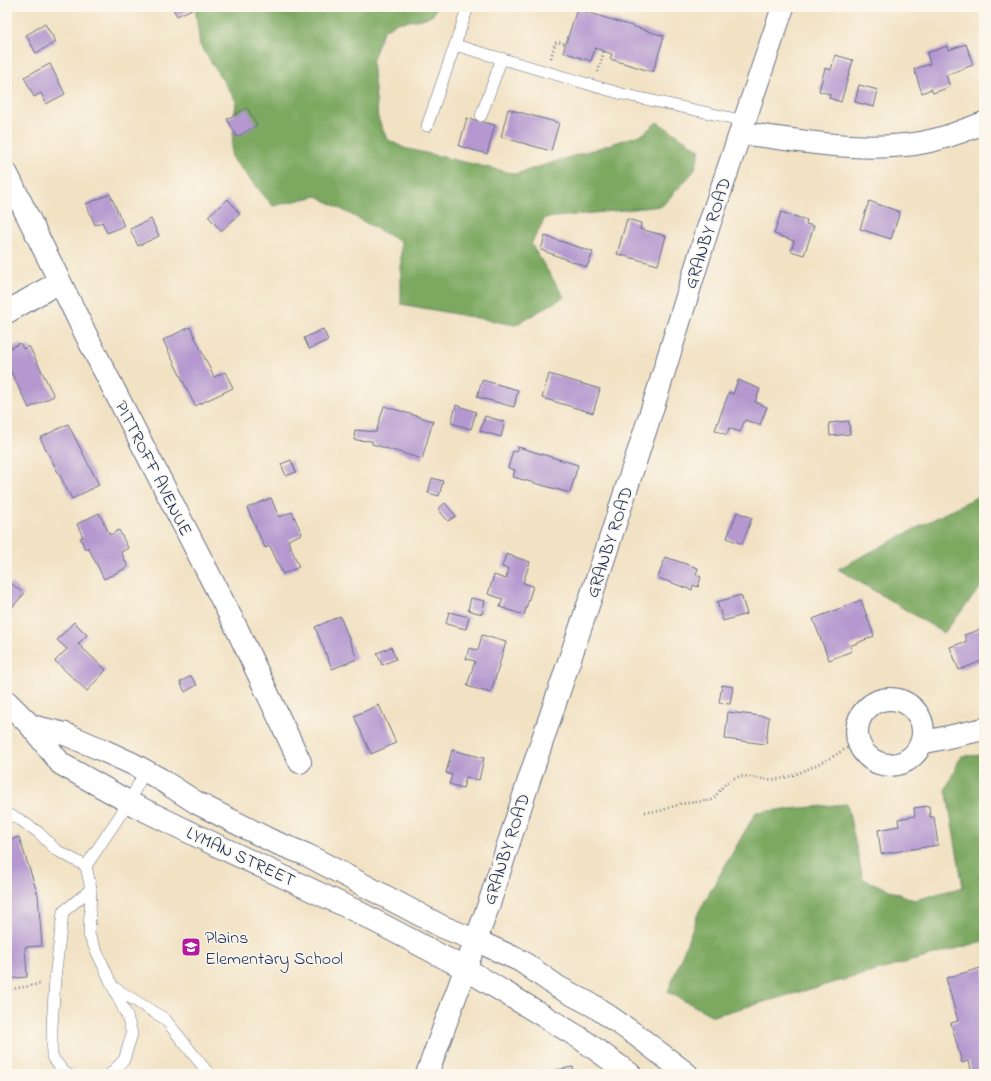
<svg xmlns="http://www.w3.org/2000/svg" width="991" height="1081" font-family="'Indie Flower',sans-serif">
  <style>
    .forest { fill: #7ca861; stroke: #4c6c60 }
    .building { fill: #b498cf }
    .lines { fill: none; stroke-linecap: round; stroke-linejoin: round }
    .lane-casing { stroke: #666e82; stroke-width: 12 }
    .street-casing { stroke: #666e82; stroke-width: 24 }
    .secondary-casing { stroke: #666e82; stroke-width: 24 }
    .primary-casing { stroke: #666e82; stroke-width: 24 }
    .path { stroke: #666e82; stroke-width: 2.5; stroke-dasharray: 1 3; stroke-linecap: butt }
    .lane { stroke: #fff; stroke-width: 11 }
    .street { stroke: #fff; stroke-width: 22 }
    .secondary { stroke: #fff; stroke-width: 22 }
    .primary { stroke: #fff; stroke-width: 22 }
    .labels { text-anchor: middle; stroke-width: 3; stroke-linejoin: round; paint-order: stroke }
    .street-label { font-size: 18px; fill: #1b2f5e; stroke: #fbf7ec }
    .poi-label { font-size: 18px; fill: #1b2f5e; stroke: #fbf7ec; text-anchor: start }
  </style>
  <rect width="100%" height="100%" fill="#fbf7ec"/>
  <filter id="ink" filterUnits="userSpaceOnUse"><feTurbulence type="fractalNoise" baseFrequency=".025" numOctaves="2"/><feDisplacementMap in="SourceGraphic" scale="8" xChannelSelector="R" yChannelSelector="G"/><feConvolveMatrix kernelMatrix="1 2 1 2 8 2 1 2 1" color-interpolation-filters="sRGB"/></filter>
  <filter id="wash" filterUnits="userSpaceOnUse"><feTurbulence type="fractalNoise" baseFrequency=".012" numOctaves="4" result="noise"/><feDisplacementMap in="SourceGraphic" scale="16" xChannelSelector="R" yChannelSelector="G"/><feGaussianBlur stdDeviation="0.9" result="paint"/><feColorMatrix in="noise" values="0 0 0 0 0 0 0 0 0 0 0 0 0 0 0 0 0 1.4 0 .05"/><feComposite in="paint" operator="in"/></filter>
  <g filter="url(#wash)">
    <rect width="100%" height="100%" fill="#f2e2c4"/>
    <!-- forest -->
    <g class="forest">
      <path d="M195,7h241l-3,8 -11,4 -26,4 -13,8 -11,31 6,56 9,21 17,9 112,26 127,-40 14,-12 43,28 -6,21 -32,35 -117,12 -14,26 33,53 -49,28 -114,-21v-62l-84,-46 -44,10 -42,-49 5,-56 -36,-56z"/>
      <path d="M984,493v90l-40,50 -106,-64z"/>
      <path d="M984,755v186l-271,75 -45,-24 31,-81 57,-99 91,-8 16,75 51,21 49,-13 -17,-98 15,-33z"/>
    </g>
    <g id="blocks">
      <!-- building -->
      <g class="building">
        <path d="M172,7h24l-19,9z"/>
        <path d="M577,9l87,27 -11,36 -43,-13 2,-5 -17,-6 -4,13 -28,-9z"/>
        <path d="M45,24l11,18 -20,11 -10,-18z"/>
        <path d="M966,44l7,21 -27,10 4,12 -17,6 -2,-4 -9,4 -8,-24 16,-5 -3,-11 21,-7 1,4z"/>
        <path d="M835,55l18,5 -12,42 -12,-4 1,-4 -11,-3 6,-23 6,2z"/>
        <path d="M50,64l15,30 -19,10 -5,-11 -7,4 -10,-20z"/>
        <path d="M859,85l19,5 -4,17 -19,-5z"/>
        <path d="M247,108l10,17 -20,12 -10,-18z"/>
        <path d="M508,109l51,14 -8,28 -50,-14z"/>
        <path d="M467,118l28,7 -8,29 -28,-8z"/>
        <path d="M110,194l14,32 -17,7 -5,-11 -7,3 -9,-21z"/>
        <path d="M228,199l12,15 -19,17 -13,-15z"/>
        <path d="M869,201l31,11 -9,27 -31,-10z"/>
        <path d="M781,212l26,8 -1,4 8,2 -10,29 -13,-4 3,-10 -20,-7z"/>
        <path d="M151,219l8,17 -21,10 -8,-17z"/>
        <path d="M627,219l14,4 -1,6 26,7 -8,29 -41,-11z"/>
        <path d="M545,236l48,16 -6,15 -46,-17z"/>
        <path d="M190,327l24,50 11,-5 8,16 -38,18 -32,-66z"/>
        <path d="M323,329l5,11 -19,9 -5,-11z"/>
        <path d="M20,343l3,6 6,-3 25,50 -25,12 -22,-44v-14z"/>
        <path d="M549,374l51,15 -7,24 -51,-15z"/>
        <path d="M482,380l36,10 -4,17 -37,-10z"/>
        <path d="M738,380l22,9 -5,13 12,5 -7,18 -15,-5 -5,12 -11,-4 -2,7 -12,-5 14,-38 4,2z"/>
        <path d="M456,405l20,7 -5,17 -20,-6z"/>
        <path d="M384,406l49,15 -11,38 -50,-15v-3l-18,-1 1,-10 21,2z"/>
        <path d="M485,416l20,6 -4,15 -21,-6z"/>
        <path d="M849,421l1,13 -20,2 -1,-13z"/>
        <path d="M68,424l31,61 -27,14 -32,-61z"/>
        <path d="M518,447l60,18 -8,28 -57,-16 2,-7 -7,-2 5,-17 4,1z"/>
        <path d="M291,460l5,12 -10,4 -5,-12z"/>
        <path d="M432,478l11,3 -4,15 -11,-3z"/>
        <path d="M271,498l8,19 13,-5 10,22 -14,6 11,27 -16,7 -13,-28 -5,2 -18,-40z"/>
        <path d="M445,503l11,13 -8,5 -10,-12z"/>
        <path d="M737,512l15,6 -10,26 -15,-6z"/>
        <path d="M99,513l11,22 9,-5 9,18 -7,4 7,15 -24,12 -16,-32 -3,2 -5,-11 3,-1 -6,-13z"/>
        <path d="M506,554l24,8 -7,21 10,3 -9,29 -24,-8 3,-8 -15,-5 6,-19 12,4 3,-10 -7,-2z"/>
        <path d="M665,557l33,11 -2,7 5,2 -3,10 -5,-2 -1,5 -34,-12z"/>
        <path d="M11,583l13,11 -17,19v-29l2,2z"/>
        <path d="M741,595l6,19 -24,7 -6,-19z"/>
        <path d="M471,598l14,3 -3,13 -14,-4z"/>
        <path d="M861,600l13,36 -24,10 2,5 -23,9 -16,-41z"/>
        <path d="M449,612l20,5 -3,12 -20,-5z"/>
        <path d="M340,616l17,43 -25,10 -17,-42z"/>
        <path d="M74,622l13,13 -9,9 28,26 -19,21 -32,-30 12,-12 -10,-9z"/>
        <path d="M984,628v32l-25,10 -9,-23 17,-6 -3,-6z"/>
        <path d="M482,635l24,7 -15,51 -24,-7 8,-25 -9,-2 3,-11 9,2z"/>
        <path d="M391,647l5,12 -14,6 -5,-12z"/>
        <path d="M191,676l6,9 -12,7 -5,-10z"/>
        <path d="M722,685l11,2 -3,17 -11,-1z"/>
        <path d="M379,705l17,38 -25,11 -17,-38z"/>
        <path d="M728,712l41,5 -3,27 -41,-5z"/>
        <path d="M452,750l32,8 -5,22 -13,-3 -3,11 -14,-4 3,-9 -6,-2z"/>
        <path d="M929,806l1,11h4l4,28 -57,9 -3,-24 21,-4 -1,-7 17,-3 -1,-8z"/>
        <path d="M19,837l19,58 4,51 -17,1 2,30 -20,2v-138z"/>
        <path d="M984,967v107h-12l-3,-13 -7,2 -11,-40 7,-2 -12,-43z"/>
        <path d="M573,1067l1,7h-36v-1z"/>
      </g>
    </g>
  </g>
  <g filter="url(#ink)">
    <use href="#blocks" fill-opacity="0" stroke="#666e82" stroke-width="1"/>
    <g class="lines">
      <!-- lane casing -->
      <g class="lane-casing">
        <g id="lane">
          <path d="M468,7l-13,38 167,49 123,27"/>
          <path d="M481,116l21,-58"/>
          <path d="M427,126l28,-81"/>
          <path d="M7,814l12,5 19,13 18,18 30,16 43,-64 16,-31"/>
          <path d="M86,866l5,23 -2,46 24,52 52,32 44,55"/>
          <path d="M68,1074l-3,-1 -13,-16v-30l3,-49 8,-66 28,-23"/>
          <path d="M110,1074l14,-14 8,-26 -5,-18 -14,-29"/>
        </g>
      </g>
      <!-- street casing -->
      <g class="street-casing">
        <g id="street">
          <path d="M741,133c54,7 109,18 164,12 27,-2 53,-12 79,-22"/>
          <path d="M7,174l84,171 146,284 63,133"/>
          <path d="M7,312l52,-30"/>
          <circle cx="890" cy="732" r="33"/>
          <path d="M921,743l63,-14"/>
        </g>
      </g>
      <!-- secondary casing -->
      <g class="secondary-casing">
        <g id="secondary">
          <path d="M7,702l24,24 30,38 75,42 78,38 140,66 112,59"/>
          <path d="M31,726l34,8 33,14 35,16 27,15 37,24 75,38 35,14 136,72 32,13"/>
        </g>
      </g>
      <!-- primary casing -->
      <g class="primary-casing">
        <g id="primary">
          <path d="M475,940l46,21 37,26 36,19 42,29 51,39"/>
          <path d="M466,969l114,69 50,36"/>
          <path d="M427,1074l61,-167 43,-133 72,-213 54,-167 51,-166 75,-221"/>
        </g>
      </g>
      <!-- path -->
      <g class="path">
        <path d="M551,58l4,-15 3,-1 8,2"/>
        <path d="M598,72l6,-21"/>
        <path d="M645,812l15,-1 20,-7 33,-4c27,-43 39,-12 75,-23 15,-5 31,-13 44,-20 11,-6 15,-11 27,-13"/>
        <path d="M7,990l33,-6"/>
      </g>
      <!-- lane -->
      <use href="#lane" class="lane"/>
      <!-- street -->
      <use href="#street" class="street"/>
      <!-- secondary -->
      <use href="#secondary" class="secondary"/>
      <!-- primary -->
      <use href="#primary" class="primary"/>
    </g>
  </g>
  <!-- icons -->
  <defs>
    <g id="school-square" transform="scale(1)"><rect x="-9" y="-9" width="18" height="18" rx="4" fill="#b5179e" stroke="#fbf7ec"/><path d="M0-5L7-2L0 1L-7-2ZM-4 1L0 2.5L4 1V4Q0 6-4 4Z" fill="#fff"/></g>
  </defs>
  <g fill-rule="evenodd">
    <use href="#school-square" x="191" y="947"/>
  </g>
  <g class="labels">
    <!-- street labels -->
    <g class="street-label">
      <text transform="translate(707 233) rotate(-72)" y="6">GRANBY ROAD</text>
      <text transform="translate(154 468) rotate(63)" y="6">PITTROFF AVENUE</text>
      <text transform="translate(609 542) rotate(-72)" y="6">GRANBY ROAD</text>
      <text transform="translate(506 849) rotate(-72)" y="6">GRANBY ROAD</text>
      <text transform="translate(241 856) rotate(25)" y="6">LYMAN STREET</text>
    </g>
    <!-- poi labels -->
    <g class="poi-label">
      <text x="205" y="943">Plains<tspan x="205" dy="21">Elementary School</tspan></text>
    </g>
  </g>
  <!-- margin -->
  <rect width="991" height="1081" fill="none" stroke="#fbf7ec" stroke-width="24"/>
</svg>
